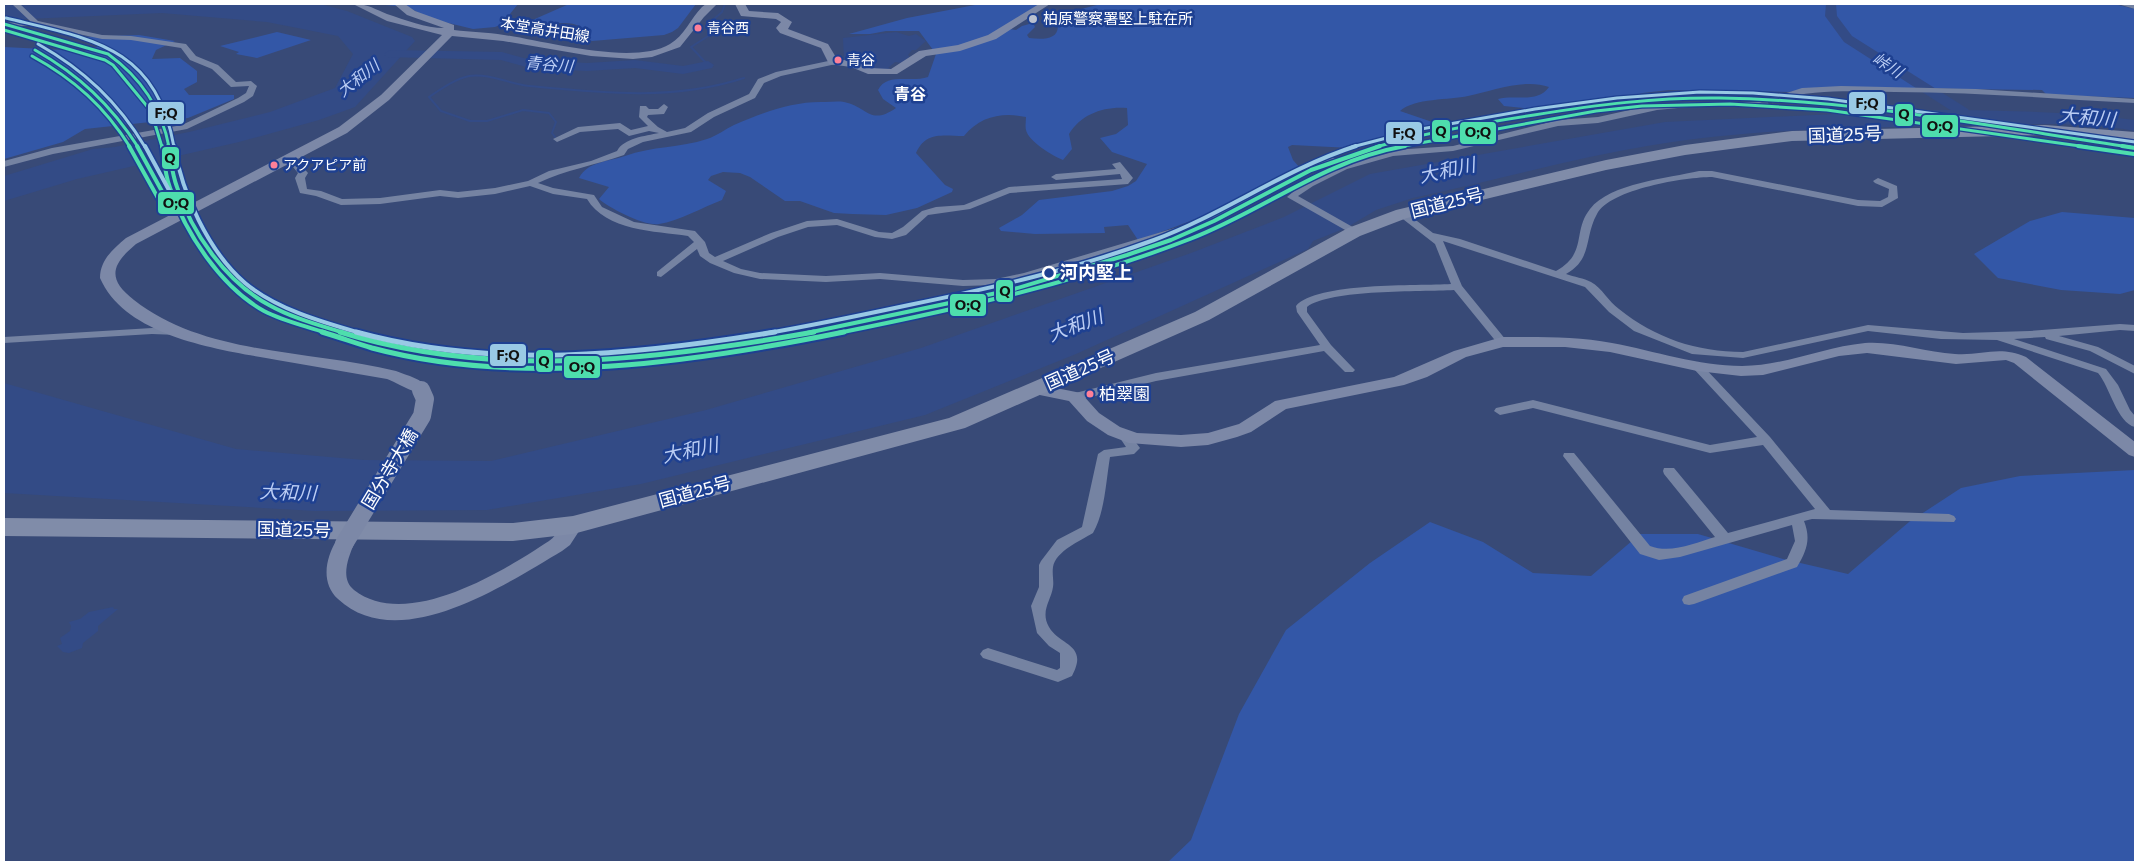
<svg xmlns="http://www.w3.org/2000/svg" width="2139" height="866" font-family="Commissioner,'Noto Sans JP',sans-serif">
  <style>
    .green { fill: #3357a7 }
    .water { fill: #334b86 }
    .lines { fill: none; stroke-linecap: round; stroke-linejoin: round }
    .stream { stroke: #334b86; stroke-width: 2 }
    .river { fill: #334b86; fill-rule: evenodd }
    .street-tunnel { stroke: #56658b; stroke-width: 8; stroke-dasharray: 8 4; stroke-linecap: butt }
    .street { fill: #7583a2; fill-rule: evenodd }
    .secondary { fill: #7c88a7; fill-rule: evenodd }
    .highway { fill: #808ca9; fill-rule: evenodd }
    .secondary-bridge { stroke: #7c88a7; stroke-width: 18 }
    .rail-1-far2-casing { stroke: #1e4091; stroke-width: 5.5 }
    .rail-1-far1-casing { stroke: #1e4091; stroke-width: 7 }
    .rail-1-casing { stroke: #1e4091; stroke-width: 9 }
    .rail-2-far2-casing { stroke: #1e4091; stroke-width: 5.5 }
    .rail-2-far1-casing { stroke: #1e4091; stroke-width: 7 }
    .rail-2-casing { stroke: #1e4091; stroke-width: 9 }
    .rail-3-far2-casing { stroke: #1e4091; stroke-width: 5.5 }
    .rail-3-far1-casing { stroke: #1e4091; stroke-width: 7 }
    .rail-3-casing { stroke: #1e4091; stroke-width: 9 }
    .rail-1-far2 { stroke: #4edead; stroke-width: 3 }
    .rail-1-far1 { stroke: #4edead; stroke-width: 4 }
    .rail-1 { stroke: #4edead; stroke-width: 5 }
    .rail-2-far2 { stroke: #4edead; stroke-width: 3 }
    .rail-2-far1 { stroke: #4edead; stroke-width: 4 }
    .rail-2 { stroke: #4edead; stroke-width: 5 }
    .rail-3-far2 { stroke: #99c9e5; stroke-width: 3 }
    .rail-3-far1 { stroke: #99c9e5; stroke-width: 4 }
    .rail-3 { stroke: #99c9e5; stroke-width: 5 }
    .poi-dot { fill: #b9c0cf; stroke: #1e4091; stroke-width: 2 }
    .bus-dot { fill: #ff8098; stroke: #1e4091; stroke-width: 2 }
    .stop-dot { fill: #1e4091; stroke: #fff; stroke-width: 2.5 }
    .labels { text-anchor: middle; stroke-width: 5; stroke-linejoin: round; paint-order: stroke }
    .far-bus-label { font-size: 14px; fill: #fff; stroke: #1e4091; text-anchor: start }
    .far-poi-label { font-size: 15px; fill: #fff; stroke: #1e4091; text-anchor: start }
    .far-street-label { font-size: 15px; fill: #fff; stroke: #1e4091 }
    .far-water-label { font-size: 16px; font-style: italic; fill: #bbcdf4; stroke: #1e4091 }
    .far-neighbourhood-label { font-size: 16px; font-weight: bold; fill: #fff; stroke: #1e4091 }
    .bus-label { font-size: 17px; fill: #fff; stroke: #1e4091; text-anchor: start }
    .street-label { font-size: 18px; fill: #fff; stroke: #1e4091 }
    .stop-label { font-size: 18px; font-weight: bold; fill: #fff; stroke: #1e4091; text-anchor: start }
    .water-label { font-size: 19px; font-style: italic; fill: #bbcdf4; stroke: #1e4091 }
    .line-badge { stroke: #1e4091; stroke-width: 2 }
    .pale-badge-label { font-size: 14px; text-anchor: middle; font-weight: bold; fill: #111 }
  </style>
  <rect width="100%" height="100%" fill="#384a77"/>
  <!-- green -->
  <g class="green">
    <path d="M374,4h144l-16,20 -7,3 -22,2 -45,-11 -20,-11z"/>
    <path d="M569,4h127l-18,24 -6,4 -8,3 -72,6 -6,-2c-2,-4 -3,-9 -5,-11 -9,-10 -42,-2 -55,-2l2,-4z"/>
    <path d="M980,4h62l-40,24 14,2 6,-4 11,-3 2,4 -8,8 2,3c15,2 33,2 28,-18l8,-7 36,-9h1013l21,5v89l-88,-3 -5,-5 -220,-3 -33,5 -120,-2 -26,3 -36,9 -64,8 -39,-4 -6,-7c17,-5 39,5 51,-12 -24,-9 -57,4 -81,9 -18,4 -54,2 -68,15l44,15 -41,8 -8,-2 -11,3 2,4 -35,9 -59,-3 -4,2 5,13 7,8c-52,30 -105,53 -162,72l-10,-15 -24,2 1,6 -70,1 -34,-3 -2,-3 23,-13 17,-15 73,-9 16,-5 8,-5 11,-17 -35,-12 -12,-14 16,-4 12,-9 -1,-17c-23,-2 -46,6 -58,26l3,15 -9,11c-10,-4 -35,-19 -37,-30 -1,-4 0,-9 0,-13 -23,-5 -46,-1 -62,19 -21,0 -38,-5 -48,17l29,32 8,4 -1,3 -35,16 -31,7 -34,-1 -18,-1 -34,-12h-15l-35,-24 -10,-4 -17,-1 -12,4 -3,4 18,11 -4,9c-19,7 -43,21 -63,24 -13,3 -50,-16 -60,-25l10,-12 -30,-9c9,-17 29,-16 46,-22 27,-10 55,-8 82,-17 10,-3 18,-10 27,-14 30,-13 59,-24 91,-23 6,0 13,-1 19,0 24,5 26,24 52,6l-13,-9 -5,-9c9,-18 33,-7 50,-13l8,-23 -17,-23h-33l-16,3h-21l58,-16z"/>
    <path d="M277,32l34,8 -54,18 -21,-4 3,-2 -19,-6z"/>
    <path d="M139,35l36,6 -19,9 -4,9 28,-1 17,13v11l-13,7 5,6h45v4l-46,19 -103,11 -22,13 -59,17v-112l80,4 19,-6 -23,-8z"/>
    <path d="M2062,212l73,6v72l-15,4 -59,-4 -63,-12 -24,-24 56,-33z"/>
    <path d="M2135,470v392h-967l23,-22 48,-126 47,-84 84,-67 60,-41 53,20 50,31 58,3 49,-42h58l85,25 65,15 61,-52 52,-34 59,-12z"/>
  </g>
  <!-- water -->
  <g class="water">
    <path d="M4,4h316l27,7 65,26 3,4 -60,66 -36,13 -80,22 -162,37 -73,22v-25l89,-27 22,-2 74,-15 81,-20 65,-24 18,-34 -15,-18 -71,-14 -105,-9 -158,7z"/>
    <path d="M896,32l13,4 7,-2 10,7 -10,9h-4l-4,5 2,2 -8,6 -7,-1 -7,6 7,2 -9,2 -42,-10 -1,-24z"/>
    <path d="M1920,110c72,0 144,1 215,10v11c-62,-11 -126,-6 -188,-5 -98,2 -197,3 -294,19 -80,13 -160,36 -240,53l-37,12 -30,18 -33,13 -5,8 -232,105 -151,61 -284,69 -154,26 -172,1 -311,-18v-110l232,66 128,11 127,1 215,-51 215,-62 270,-95 93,-36 86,-43 295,-52z"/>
    <path d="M113,607l1,2h4l-20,17v5l-15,12 -1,5 -13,5 -6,-1 -6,-6 5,-2 -2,-6 10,-7 1,-5 -2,-4 11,-3 9,-7z"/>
  </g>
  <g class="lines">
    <!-- stream -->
    <g class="stream">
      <path d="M708,65l-17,-18 25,-16 -3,-11 9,-8 3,-8"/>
      <path d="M555,137l-3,-4 4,-11 -7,-9 -26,-3 -36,11h-17l-29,-10 -12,-14c12,-8 26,-18 40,-21 20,-3 41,8 60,10 73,7 144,15 215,-8"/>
    </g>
    <!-- river -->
    <g class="river">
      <path d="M1826,4h10l1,12 15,20 116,73 2,3 -2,3h-10l-114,-73 -19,-26z"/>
      <path d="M390,50l112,2 29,8 56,3 48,-3 48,6 25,-5 6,4 -2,3 -29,6 -48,-6 -48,3 -57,-3 -29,-8 -115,-3 -2,-3z"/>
    </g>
    <!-- street-tunnel -->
    <path class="street-tunnel" d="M1760,104l18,-7"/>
    <!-- street -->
    <g class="street">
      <path d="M12,4h8l18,17 64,14 29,1 55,8 10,12 22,9 18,17 15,-1 6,5 -4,10 -9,6 -57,27 -134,25 -49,13v-6l48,-13 130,-23 56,-27 8,-5 3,-7 -18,1 -19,-18 -22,-9 -9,-12 -50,-8 -29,-1 -66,-14 -32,2v-4l26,-2z"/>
      <path d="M2119,4l16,1v4l-14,-4z"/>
      <path d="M833,60h3v4l-55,12 -17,7 -9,15 -41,19 -23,15 -48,10 -15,7 -4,6c-28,10 -59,15 -86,28l15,5 41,7 8,12 32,15 61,9 10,11 4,11 6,4 56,-24 36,-12 30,-2 42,13 13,1 11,-6 19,-16 14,-4 28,-2 45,-18 113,-8 -2,-5 -64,6 -5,-3 5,-3 60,-5 -4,-5 8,-2 13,16 -5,6 -118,9 -40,16 -42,6 -22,20 -14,4 -17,-2 -38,-12 -29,2 -30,10 -55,24 18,8 19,4 66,3 54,-3 83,7 33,-1 28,-6 161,-48 145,-69 15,8 48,-14 60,-4 105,-26 40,-3 59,-13 42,-2h61l4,2 -4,2h-61l-42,4 -59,13 -40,3 -105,25 -60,5 -46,13 -34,17 -15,10 60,34v4l-4,1 -67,-38 13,-11 37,-19 -7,-4 -139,66 -161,49 -34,7 -33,1 -83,-7 -54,3 -66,-3 -26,-6 -24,-10 -10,-7 -3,-7 -36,28 -4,-1v-4l37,-30 -6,-6c-33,-5 -82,-5 -101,-37l-34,-5 -23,-8 -35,8 -37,4 -18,-2 -60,8 -39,1 -25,-9 -16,-3 -5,-15 3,-5 -5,-6 -15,-4 5,-3 16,3 9,10 -3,5 2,11 14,2 21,8 38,-1 60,-8 18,2 37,-4 33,-7 21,-10 42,-10 26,-10c7,-13 28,-15 42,-18l-10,-2 -20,5 -11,-7 -38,3 -23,10 -4,-3 25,-12 42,-4 11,7 17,-4 -9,-9 1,-11h6l3,3h9l6,-5 4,3 -4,7 -16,1 -1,2 11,10 9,5 18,-4 23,-15 41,-19 9,-15 18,-7z"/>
      <path d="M1841,86l135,3 159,10v4c-80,-4 -159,-11 -240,-11 -40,-1 -78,-3 -117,7l-4,-2 28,-9z"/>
      <path d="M1699,171h13l146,29 22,1 8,-4 1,-8 -14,-6 -2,-2 5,-3 19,8 1,12 -16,9 -24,-1 -146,-29c-26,0 -102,12 -115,37 -13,23 -4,45 -31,60 8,3 18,4 25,8 11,6 18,20 28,27 36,29 78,43 124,43l125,-27 95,8 67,-2 90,-7 15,1v6l-15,-1 -61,6 39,11 37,19v8l-45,-23 -44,-12 -1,-2 -31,2 92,30 12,16 12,25 5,6v11c-18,-4 -25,-40 -37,-54l-101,-33 -56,-1 -64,-7 -9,-1 -125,27 -51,-4 -58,-23 -25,-19 -24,-25 -142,-46 19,45 44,54 2,2 -2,2h-8l-44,-54c-33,2 -124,-1 -147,17v5l24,33 22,23 2,2 -2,2h-8l-21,-21 -168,30 -81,20 -6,-4 2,-3 85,-21 164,-28 -23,-33 -1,-6c20,-24 122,-20 155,-22l-16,-40 -36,-28v-4h6l28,21 27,6 96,32c32,-18 16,-39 34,-62 20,-26 79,-31 109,-38z"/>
      <path d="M152,328l26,1 6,3 -6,3 -26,-1 -148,9v-6z"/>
      <path d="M1697,363l4,1 69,73 60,73 119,4 5,2 2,3 -2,3 -142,-3 -8,2c7,18 3,29 -7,46l-103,37 -5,1 -5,-1 -2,-4 2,-4 103,-37 8,-18 -3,-16 -112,32 -21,3 -19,-6 -77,-98 1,-3h10l76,93c21,8 45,-3 65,-9l-51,-63 -1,-3 1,-3h10l54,65 87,-24 -52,-64 -53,8 -177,-45 -33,7 -6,-4 2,-3 37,-8 177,45 47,-8 -64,-69 -2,-2z"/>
      <path d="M1124,431l4,1 12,16 -6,6 -24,3c-4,24 -5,55 -17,76 -13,8 -37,18 -40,34 -1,7 1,14 0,20 -2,14 -13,24 -4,40 11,19 40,17 23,49l-14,6 -75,-24 -3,-4 3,-4 5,-2 69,22 3,-2v-15l-11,-7 -12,-13 -6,-27 8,-19v-22l2,-4 16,-21 25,-13 16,-73 6,-4 22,-3 -8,-12z"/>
    </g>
    <!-- secondary -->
    <g class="secondary">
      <path d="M353,4c13,-1 22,5 34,10 18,6 39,14 57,14l-37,-13 -13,-11h11l10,7 39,14v5c17,2 33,2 50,5 41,6 129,31 166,9 14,-8 21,-26 32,-37l4,-3h11l-13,13 -24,30 -28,10 -19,2 -42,-3 -88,-15 -51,-5 -63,64 -42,33 -211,111c-25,21 -29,35 -2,56 71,56 177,50 262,71 12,5 26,7 33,19l-2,4c-9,2 -29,-11 -40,-15 -37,-6 -73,-13 -110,-19 -55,-10 -151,-22 -177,-82 0,-18 13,-29 26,-40l213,-111 42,-32 61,-60 -55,-14z"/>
      <path d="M735,4h10l4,7 29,2 14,9 -4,7 40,15 9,15 20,3 13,6 21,1 28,-18 39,-6 30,-10 51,-31h11l-54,35 -36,12 -34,5 -29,18h-29l-17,-7 -22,-3 -8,-16 -41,-15 -4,-5 5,-6 -5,-3 -35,-3z"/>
      <path d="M1502,337c37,0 74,-1 110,6 43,8 86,23 130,23 42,0 81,-19 123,-23 30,-2 60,9 90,11 27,2 44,-9 71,3l109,85v15l-6,-2 -115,-92 -8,-3 -50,4 -89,-11 -28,3 -76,19 -22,1 -44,-5 -87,-19 -45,-5h-62l-37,10 -39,20 -23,8 -118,24 -35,23 -14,5 -29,8 -27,2 -52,-4 -21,-8 -21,-14 -18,-20 -39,-8 -2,-4 2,-4 6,-1 45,9 18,20 21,14 17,6 44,2 27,-2 31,-9 36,-23 119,-24 60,-26z"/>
      <path d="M573,518l7,2 3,5 -13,20 -8,6c-56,33 -163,105 -224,48 -18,-17 -12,-41 -1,-60l7,-2 7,2 3,5c-6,14 -14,35 0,46 53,41 148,-18 195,-49 10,-7 13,-19 24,-23z"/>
    </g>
    <!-- highway -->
    <path class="highway" d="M2045,125l90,7v10l-90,-7 -253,6 -107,14 -79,15 -199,48 -47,18 -151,84 -244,108 -392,106 -60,7 -509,-5v-18l509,5 60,-7 376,-98 246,-106 153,-84 48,-18 210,-50 79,-15 107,-14z"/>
    <!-- secondary-bridge -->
    <path class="secondary-bridge" d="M344,544l78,-128 3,-17 -4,-9"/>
    <!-- rail-1-far2 casing -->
    <g class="rail-1-far2-casing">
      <g id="rail-1-far2">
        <path d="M4,24l104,30c32,23 54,55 61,93"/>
        <path d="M35,50c44,25 76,55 103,97"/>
        <path d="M1376,147c51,-15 105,-24 158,-32 62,-10 123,-18 186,-17 137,2 275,29 410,49"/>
      </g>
    </g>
    <!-- rail-1-far1 casing -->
    <g class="rail-1-far1-casing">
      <g id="rail-1-far1">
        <path d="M137,146l27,49"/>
        <path d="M168,146c3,14 4,28 9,41 14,45 49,95 92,118 23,13 50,20 75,28"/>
        <path d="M2122,146l13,2"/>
        <path d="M807,333l204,-43 116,-35 44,-15 43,-19 97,-51 69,-24"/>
      </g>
    </g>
    <!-- rail-1 casing -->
    <g class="rail-1-casing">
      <path id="rail-1" d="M340,332c155,48 317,28 474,0"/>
    </g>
    <!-- rail-2-far2 casing -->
    <g class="rail-2-far2-casing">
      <g id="rail-2-far2">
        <path d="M4,30l101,30 8,5 38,46 11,36"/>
        <path d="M32,56c42,23 73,51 98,91"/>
        <path d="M1398,147l198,-36 46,-5 88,-2 97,6 260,37"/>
      </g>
    </g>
    <!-- rail-2-far1 casing -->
    <g class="rail-2-far1-casing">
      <g id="rail-2-far1">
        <path d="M129,146l29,52"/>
        <path d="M162,146c2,14 3,28 8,42 16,46 51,99 94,123 19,10 42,15 62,22"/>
        <path d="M2078,146l56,8"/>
        <path d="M838,333c119,-24 239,-50 352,-94 75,-29 132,-78 215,-93"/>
      </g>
    </g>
    <!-- rail-2 casing -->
    <g class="rail-2-casing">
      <path id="rail-2" d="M322,332c17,5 33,11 50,16 149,40 324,14 472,-16"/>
    </g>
    <!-- rail-3-far2 casing -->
    <g class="rail-3-far2-casing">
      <g id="rail-3-far2">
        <path d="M6,18c85,21 150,28 168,129"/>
        <path d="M38,44c46,26 80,58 107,103"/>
        <path d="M1352,147l69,-18 114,-20 82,-11 83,-6 53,1 75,6 307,43"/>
      </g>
    </g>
    <!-- rail-3-far1 casing -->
    <g class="rail-3-far1-casing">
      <g id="rail-3-far1">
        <path d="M145,146l25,46"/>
        <path d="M174,146c8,47 34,105 71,137 31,26 77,39 115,50"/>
        <path d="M768,333c47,-8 94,-18 141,-28 83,-17 166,-36 245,-65 70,-26 131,-71 202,-94"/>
      </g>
    </g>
    <!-- rail-3 casing -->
    <g class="rail-3-casing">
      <path id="rail-3" d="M356,332c138,38 280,23 419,0"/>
    </g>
    <!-- rail-1-far2 -->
    <use href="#rail-1-far2" class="rail-1-far2"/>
    <!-- rail-1-far1 -->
    <use href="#rail-1-far1" class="rail-1-far1"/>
    <!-- rail-1 -->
    <use href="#rail-1" class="rail-1"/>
    <!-- rail-2-far2 -->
    <use href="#rail-2-far2" class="rail-2-far2"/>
    <!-- rail-2-far1 -->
    <use href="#rail-2-far1" class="rail-2-far1"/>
    <!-- rail-2 -->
    <use href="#rail-2" class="rail-2"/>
    <!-- rail-3-far2 -->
    <use href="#rail-3-far2" class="rail-3-far2"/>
    <!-- rail-3-far1 -->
    <use href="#rail-3-far1" class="rail-3-far1"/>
    <!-- rail-3 -->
    <use href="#rail-3" class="rail-3"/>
  </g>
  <!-- markers -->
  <circle class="poi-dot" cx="1033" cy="19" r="5"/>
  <g class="bus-dot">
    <circle cx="698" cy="28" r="4.5"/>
    <circle cx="838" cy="60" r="4.5"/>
    <circle cx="274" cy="165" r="4.5"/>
    <circle cx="1090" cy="394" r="4.5"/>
  </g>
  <circle class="stop-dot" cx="1049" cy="273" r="6"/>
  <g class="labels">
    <!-- far-bus labels -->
    <g class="far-bus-label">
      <text x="707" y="33">青谷西</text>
      <text x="847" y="65">青谷</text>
      <text x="283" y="170">アクアピア前</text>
    </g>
    <!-- far-poi labels -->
    <g class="far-poi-label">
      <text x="1043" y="24">柏原警察署堅上駐在所</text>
    </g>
    <!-- far-street labels -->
    <g class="far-street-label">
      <text transform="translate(545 30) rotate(9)" y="5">本堂高井田線</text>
    </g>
    <!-- far-water labels -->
    <g class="far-water-label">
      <text transform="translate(549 64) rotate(5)" y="6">青谷川</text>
      <text transform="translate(1888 65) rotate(32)" y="6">峠川</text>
      <text transform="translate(358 78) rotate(-38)" y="6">大和川</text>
    </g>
    <!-- far-neighbourhood labels -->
    <g class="far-neighbourhood-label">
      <text x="910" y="100">青谷</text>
    </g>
    <!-- bus labels -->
    <g class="bus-label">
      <text x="1099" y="400">柏翠園</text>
    </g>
    <!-- street labels -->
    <g class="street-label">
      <text transform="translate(1845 135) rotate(-2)" y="6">国道25号</text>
      <text transform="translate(1447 203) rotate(-14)" y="6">国道25号</text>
      <text transform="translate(1080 370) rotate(-24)" y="6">国道25号</text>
      <text transform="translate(390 469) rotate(-59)" y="6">国分寺大橋</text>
      <text transform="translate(695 492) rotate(-15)" y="6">国道25号</text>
      <text transform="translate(294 530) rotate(1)" y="6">国道25号</text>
    </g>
    <!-- stop labels -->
    <g class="stop-label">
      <text x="1060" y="279">河内堅上</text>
    </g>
    <!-- water labels -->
    <g class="water-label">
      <text transform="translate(2087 117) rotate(5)" y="7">大和川</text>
      <text transform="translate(1447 170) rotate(-12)" y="7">大和川</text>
      <text transform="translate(1075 325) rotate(-21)" y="7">大和川</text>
      <text transform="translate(690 450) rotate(-12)" y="7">大和川</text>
      <text transform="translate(288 492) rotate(2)" y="7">大和川</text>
    </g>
  </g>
  <g class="line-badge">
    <rect x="1848" y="91" width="38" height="24" rx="5" fill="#99c9e5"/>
    <rect x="147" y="101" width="38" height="24" rx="5" fill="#99c9e5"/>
    <rect x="1894" y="103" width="20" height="24" rx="5" fill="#4edead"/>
    <rect x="1921" y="114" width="38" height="24" rx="5" fill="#4edead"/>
    <rect x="1431" y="119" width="20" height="24" rx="5" fill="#4edead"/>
    <rect x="1459" y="121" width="38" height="24" rx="5" fill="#4edead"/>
    <rect x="1385" y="121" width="38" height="24" rx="5" fill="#99c9e5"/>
    <rect x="161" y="146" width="19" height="24" rx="5" fill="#4edead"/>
    <rect x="157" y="191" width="38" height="24" rx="5" fill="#4edead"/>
    <rect x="995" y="279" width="19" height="24" rx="5" fill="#4edead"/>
    <rect x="949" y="293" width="38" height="24" rx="5" fill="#4edead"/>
    <rect x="489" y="343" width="38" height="24" rx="5" fill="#99c9e5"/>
    <rect x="535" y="349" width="19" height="24" rx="5" fill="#4edead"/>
    <rect x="563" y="355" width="38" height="24" rx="5" fill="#4edead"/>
  </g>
  <g class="pale-badge-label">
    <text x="1867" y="108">F;Q</text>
    <text x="166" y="118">F;Q</text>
    <text x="1904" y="119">Q</text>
    <text x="1940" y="131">O;Q</text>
    <text x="1441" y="136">Q</text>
    <text x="1478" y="137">O;Q</text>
    <text x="1404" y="138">F;Q</text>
    <text x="170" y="163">Q</text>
    <text x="176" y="208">O;Q</text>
    <text x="1005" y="296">Q</text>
    <text x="968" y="310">O;Q</text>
    <text x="508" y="360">F;Q</text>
    <text x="544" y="366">Q</text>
    <text x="582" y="372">O;Q</text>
  </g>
  <!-- border -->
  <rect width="2139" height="866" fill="none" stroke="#ffffff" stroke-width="10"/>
</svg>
